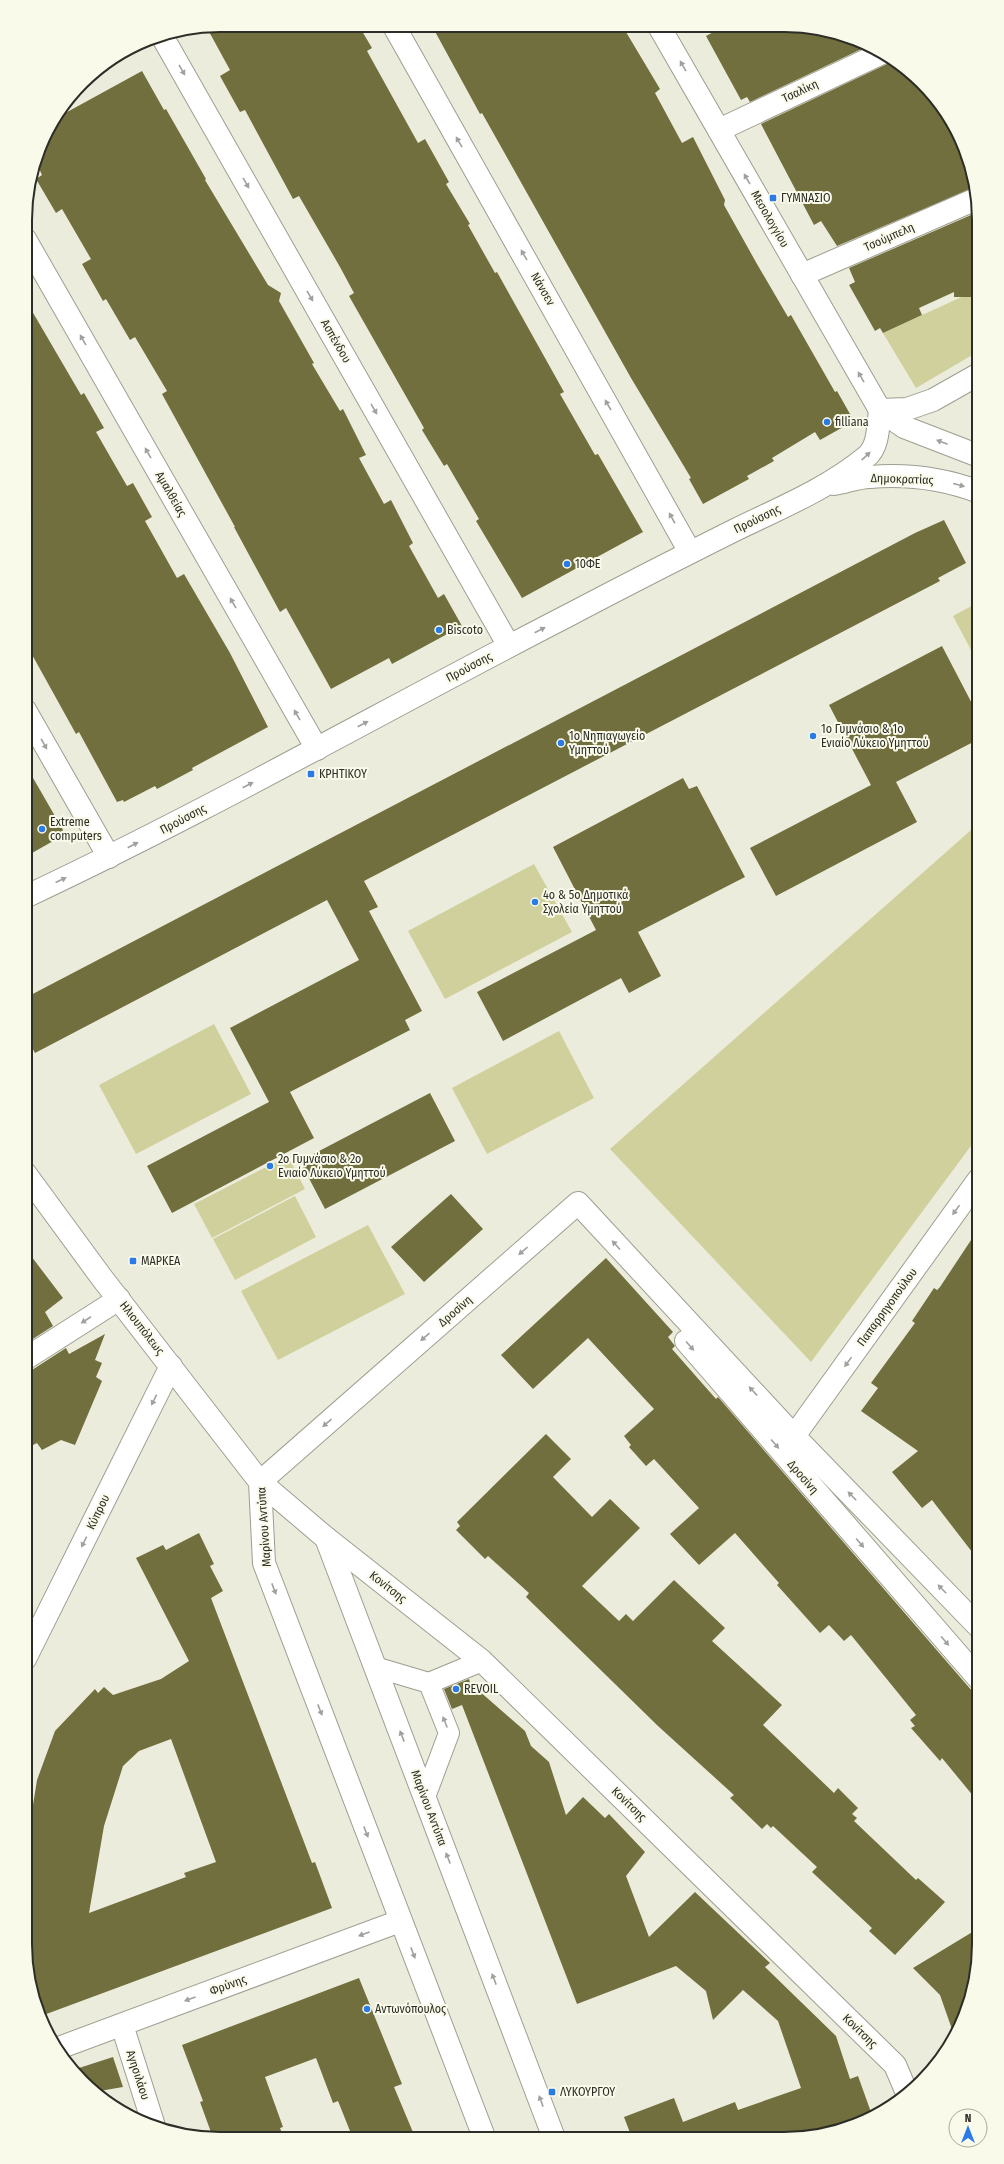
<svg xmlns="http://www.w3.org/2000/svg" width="1004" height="2164" font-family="'Fira Sans Condensed',sans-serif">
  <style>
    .green { fill: #d0d09c }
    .building { fill: #716f3d; fill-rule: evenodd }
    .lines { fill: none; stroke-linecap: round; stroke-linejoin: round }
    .lane-casing { stroke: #9e9e90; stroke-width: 22 }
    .street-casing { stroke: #9e9e90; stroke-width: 24 }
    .secondary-casing { stroke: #9e9e90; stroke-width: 24 }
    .lane { stroke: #fff; stroke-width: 20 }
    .street { stroke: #fff; stroke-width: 22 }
    .secondary { stroke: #fff; stroke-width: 22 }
    .oneway { fill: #a0a09e }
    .poi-dot { fill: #2b7be6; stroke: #fafaea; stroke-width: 1.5 }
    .labels { text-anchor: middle; stroke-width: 4; stroke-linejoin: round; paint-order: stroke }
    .street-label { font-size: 12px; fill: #2d2d27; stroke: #fafaea }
    .poi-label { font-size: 12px; fill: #2d2d27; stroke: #fafaea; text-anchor: start }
    .rim { fill: none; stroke: #2d2d27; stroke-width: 2 }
  </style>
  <rect width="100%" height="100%" fill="#ececdd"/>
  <!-- green -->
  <g class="green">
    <path d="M979,289v62l-63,37 -33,-55z"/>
    <path d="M979,602v63l-26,-49z"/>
    <path d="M979,823v312l-168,227 -201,-213z"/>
    <path d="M534,864l38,68 -127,67 -37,-68z"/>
    <path d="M214,1024l37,70 -115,60 -37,-69z"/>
    <path d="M559,1031l35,67 -107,56 -35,-66z"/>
    <path d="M288,1156l17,33 -93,49 -18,-34z"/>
    <path d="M295,1196l21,41 -81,43 -22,-41z"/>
    <path d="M368,1225l37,69 -127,66 -37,-69z"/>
  </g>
  <!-- building -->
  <g class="building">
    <path d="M220,25l139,1 13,22 -5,3 51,92 7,-4 24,43 -3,2 24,40 -2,1 27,48 2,-1 67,120 -4,2 35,61 3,-1 45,78 -121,66 -46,-77 3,-2 -32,-55 -3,2 -22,-36 2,-2 -75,-132 5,-3 -14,-26 -41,-71 -6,3 -48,-89 -5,2 -20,-36 10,-6 -23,-42z"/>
    <path d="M432,26l191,1 37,62 -5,4 27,50 11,-6 32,63 -1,5 33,59 31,53 3,-2 44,77 2,-1 17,30 -34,19 -5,-8 -43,26 2,3 -27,15 2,3 -46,25 -14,-25 2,-1 -60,-100 -149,-265 -2,1z"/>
    <path d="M721,28l101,1 48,16 -120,57 -3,-5 -6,3 -35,-64z"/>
    <path d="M892,60l21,14 40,48 19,47 3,18 -138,59 -16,-25 -7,4 -53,-101 126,-60z"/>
    <path d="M142,71l22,39 2,-1 40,70 -1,1 63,105 13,8 -2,8 35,62 -2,1 28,47 3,-2 23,46 -7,3 25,46 7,-4 22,43 -4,3 29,52 6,-4 18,32 -70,38 -3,-6 -58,31 -45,-81 -6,4 -46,-85h1l-73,-133 5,-3 -32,-54 -5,3 -24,-41 -3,2 -21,-37 9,-5 -29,-50 -6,4 -20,-34 6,-4 -5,-11 8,-30 13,-17z"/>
    <path d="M978,212l1,85h-25v-5l-35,16 3,7 -39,18 -3,-5 -5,3 -26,-46 6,-3 -6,-14z"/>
    <path d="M25,299l56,96 3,-2 20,35 -8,4 31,54 6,-3 19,34 -7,4 32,57 7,-4 46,79 38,74 -76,41 1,2 -36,19 -2,-3 -31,16 -1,-2 -6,2 -38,-70 -3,2 -51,-92z"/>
    <path d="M944,520l22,43 -28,15 2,3 -576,300 14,26 -9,4 53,100 -17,9 5,10 -120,62 24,46 -142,75 -25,-47 122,-64 -39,-74 129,-68 -32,-60 -292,153 -10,-18v-37l890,-465z"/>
    <path d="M942,646l37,71v22l-83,43 21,40 -141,74 -26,-48 121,-63 -42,-80z"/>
    <path d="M25,764l38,66 -8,10 -23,13 -7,-17z"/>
    <path d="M683,778l6,11 8,-3 48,91 -107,55 23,44 -32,17 -8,-15 -118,63 -26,-49 119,-62 -43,-83z"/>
    <path d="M430,1093l25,48 -130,68 -25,-48z"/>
    <path d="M451,1194l32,35 -59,53 -33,-35z"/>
    <path d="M979,1228v333l-47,-61 -10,8 -30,-36 26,-21 -57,-40 17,-23 -7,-5 44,-60 -3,-2 22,-33 3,2 3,-3z"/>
    <path d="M25,1248l38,50 -18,14 8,14 -28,18z"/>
    <path d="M606,1258l67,74 -5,5 7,9 -3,3 44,50 2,-2 261,302v104l-37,-45 -2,3 -29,-33 4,-2 -5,-6 6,-5 -65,-80 -7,6 -15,-16 -9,8 -43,-48 2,-2 -44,-50 -36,32 -29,-31 29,-26 -45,-49 -8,7 -17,-19 2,-2 -7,-9 30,-27 -66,-71 -55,51 -32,-34z"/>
    <path d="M105,1334l-10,26 7,3 -6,14 6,4 -27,64 -14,-5 -19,10 -5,-7 -4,2 -8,-14v-60l7,-1 34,-22 3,6z"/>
    <path d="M546,1434l25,25 -18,18 39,40 18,-18 30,29 -58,58 37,35 7,-7 7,7 41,-41 51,48 -13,13 70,64 -19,20 71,68 4,-5 20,20 -6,6 5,4 -3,3 62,59 2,-2 27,24 -50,53 -26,-24 3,-3 -60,-56 5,-5 -44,-41 -2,2 -4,-4 -5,5 -32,-31 4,-3 -76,-69 -132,-129 3,-4 -41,-37 -3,3 -29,-29 4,-4 -3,-4z"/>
    <path d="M199,1533l15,31 -4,2 13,25 -12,7 101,265 3,-1 17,46 -291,108 -9,-21 -7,-51v-89l12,-75 18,-49 40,-42 3,4 6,-6 9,8 48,-16 28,-18 -53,-103 27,-13 3,5zM171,1739l45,123 -32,11 2,4 -97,36 15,-87 19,-60 16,-15z"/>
    <path d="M469,1679l1,4 55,48 6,15 18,16 17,53 17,-18 22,21 4,-4 36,38 -19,24 23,61 46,-45 75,71 -5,4 71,69 14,43 8,-3 14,39 -37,17 -51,7 -152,-1 -8,-21 50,-19 9,24 52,-20 3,8 63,-22 -23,-67 -35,-31 -30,30 -7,-29 -30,-25 -99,38 -115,-299 -10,4 -8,-20z"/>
    <path d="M979,1928v29l-15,61 -10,17 -14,-40 -27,-27z"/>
    <path d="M359,1978l43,106 -8,3 21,50 -63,-1 -14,-35 -5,2 -17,-45 -51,19 18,50 -3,1 3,8 -71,-1 -12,-33 3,-1 -21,-56z"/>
    <path d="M113,2057l10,30 -29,5 -9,-9 -6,-15z"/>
  </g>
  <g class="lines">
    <!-- lane casing -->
    <g class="lane-casing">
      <g id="lane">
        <path d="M375,1667l54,16 20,50 -24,64"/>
        <path d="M429,1683l53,-22"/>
      </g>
    </g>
    <!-- street casing -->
    <g class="street-casing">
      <g id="street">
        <path d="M394,26l296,526"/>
        <path d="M162,36l347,610"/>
        <path d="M719,130l163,-77"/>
        <path d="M25,239l292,510"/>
        <path d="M802,275l174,-76"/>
        <path d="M880,410l27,-1 26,-9 46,-26"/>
        <path d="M25,710l84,147"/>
        <path d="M686,1341l293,338"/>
        <path d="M25,1359l94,-60"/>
        <path d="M794,1436l185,-257"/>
        <path d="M260,1482l318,-279 216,233 185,191"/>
        <path d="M326,1538l156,123 413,404 12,28"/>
        <path d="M122,2025l32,101"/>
        <path d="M56,2049l344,-128"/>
      </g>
    </g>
    <!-- secondary casing -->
    <g class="secondary-casing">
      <g id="secondary">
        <path d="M660,28l220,382 24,17 75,29"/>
        <path d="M834,484c12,-2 25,-7 36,-7 37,-3 75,2 109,15"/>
        <path d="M25,897c185,-87 363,-189 544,-282 55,-29 110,-57 166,-85 45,-22 92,-41 131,-73 13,-10 12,-32 14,-47"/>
        <path d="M25,1173l77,105 158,204 66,56 228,600"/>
        <path d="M260,1482l4,81 220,574"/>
        <path d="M25,1659l146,-293"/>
      </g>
    </g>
    <!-- lane -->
    <use href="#lane" class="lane"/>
    <!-- street -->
    <use href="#street" class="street"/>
    <!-- secondary -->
    <use href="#secondary" class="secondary"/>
  </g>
  <!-- one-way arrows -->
  <defs><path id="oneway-solid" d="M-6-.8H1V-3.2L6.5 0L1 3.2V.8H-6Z"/></defs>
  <g class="oneway">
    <use href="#oneway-solid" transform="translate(683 66) rotate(-120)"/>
    <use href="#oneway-solid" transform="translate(182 70) rotate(60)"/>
    <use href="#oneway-solid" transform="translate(459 142) rotate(-120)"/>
    <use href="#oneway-solid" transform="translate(747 179) rotate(-120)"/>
    <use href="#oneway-solid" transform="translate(246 183) rotate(60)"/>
    <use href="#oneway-solid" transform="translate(524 255) rotate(-120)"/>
    <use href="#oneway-solid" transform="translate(310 296) rotate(60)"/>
    <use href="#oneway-solid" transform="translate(83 340) rotate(-120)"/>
    <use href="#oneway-solid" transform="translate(861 377) rotate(-120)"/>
    <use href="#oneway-solid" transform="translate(608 405) rotate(-120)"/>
    <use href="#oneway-solid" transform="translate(374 409) rotate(60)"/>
    <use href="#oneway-solid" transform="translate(942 442) rotate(-159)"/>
    <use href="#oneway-solid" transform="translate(148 453) rotate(-120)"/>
    <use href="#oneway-solid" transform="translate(866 456) rotate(-43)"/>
    <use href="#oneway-solid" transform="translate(959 485) rotate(15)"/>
    <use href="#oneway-solid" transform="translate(672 518) rotate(-119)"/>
    <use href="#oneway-solid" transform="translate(233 603) rotate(-120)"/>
    <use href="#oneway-solid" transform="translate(540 630) rotate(-27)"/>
    <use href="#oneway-solid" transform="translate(297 715) rotate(-120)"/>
    <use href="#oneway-solid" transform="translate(363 724) rotate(-28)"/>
    <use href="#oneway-solid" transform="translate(44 744) rotate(61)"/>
    <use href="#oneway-solid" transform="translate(248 785) rotate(-28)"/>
    <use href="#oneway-solid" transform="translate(133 845) rotate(-28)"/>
    <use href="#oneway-solid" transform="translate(61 880) rotate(-25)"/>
    <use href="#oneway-solid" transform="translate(956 1210) rotate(126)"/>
    <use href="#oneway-solid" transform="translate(616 1245) rotate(-132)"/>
    <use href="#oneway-solid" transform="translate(523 1251) rotate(139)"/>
    <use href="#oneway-solid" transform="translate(86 1320) rotate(147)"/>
    <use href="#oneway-solid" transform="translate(425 1337) rotate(139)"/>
    <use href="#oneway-solid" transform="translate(690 1346) rotate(49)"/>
    <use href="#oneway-solid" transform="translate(848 1362) rotate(126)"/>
    <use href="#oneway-solid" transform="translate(753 1391) rotate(-133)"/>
    <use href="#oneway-solid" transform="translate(154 1400) rotate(116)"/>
    <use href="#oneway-solid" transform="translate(327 1423) rotate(139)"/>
    <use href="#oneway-solid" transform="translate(775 1444) rotate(49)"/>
    <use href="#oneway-solid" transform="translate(852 1496) rotate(-134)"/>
    <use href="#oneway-solid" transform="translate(84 1542) rotate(116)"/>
    <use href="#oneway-solid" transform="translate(860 1543) rotate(49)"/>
    <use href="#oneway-solid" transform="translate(274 1589) rotate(69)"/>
    <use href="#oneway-solid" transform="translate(942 1589) rotate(-134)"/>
    <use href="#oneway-solid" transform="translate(945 1641) rotate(49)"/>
    <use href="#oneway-solid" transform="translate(320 1710) rotate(69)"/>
    <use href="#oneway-solid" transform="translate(445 1722) rotate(-112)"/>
    <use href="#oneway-solid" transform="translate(402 1736) rotate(-111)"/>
    <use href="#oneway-solid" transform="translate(366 1832) rotate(69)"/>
    <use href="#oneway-solid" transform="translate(448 1858) rotate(-111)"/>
    <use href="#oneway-solid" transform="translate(364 1934) rotate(160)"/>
    <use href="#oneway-solid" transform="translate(413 1953) rotate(69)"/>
    <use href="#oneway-solid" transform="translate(494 1979) rotate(-111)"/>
    <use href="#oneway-solid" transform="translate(190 1999) rotate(160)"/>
    <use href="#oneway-solid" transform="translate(541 2101) rotate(-110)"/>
  </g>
  <!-- markers -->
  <g class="poi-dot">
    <rect x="769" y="194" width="8" height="8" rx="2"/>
    <circle cx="827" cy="422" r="4"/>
    <circle cx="567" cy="564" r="4"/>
    <circle cx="439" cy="630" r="4"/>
    <circle cx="813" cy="736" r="4"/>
    <circle cx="561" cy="743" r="4"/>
    <rect x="307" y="770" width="8" height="8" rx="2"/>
    <circle cx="42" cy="829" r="4"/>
    <circle cx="535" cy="902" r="4"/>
    <circle cx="270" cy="1166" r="4"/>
    <rect x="129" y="1257" width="8" height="8" rx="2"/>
    <circle cx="456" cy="1689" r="4"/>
    <circle cx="367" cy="2009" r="4"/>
    <rect x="548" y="2088" width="8" height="8" rx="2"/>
  </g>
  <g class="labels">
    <!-- street labels -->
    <g class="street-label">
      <text transform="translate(800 91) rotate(-25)" y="4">Τσαλίκη</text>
      <text transform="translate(770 219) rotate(60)" y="4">Μεσολογγίου</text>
      <text transform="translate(889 237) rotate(-24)" y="4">Τσούμπελη</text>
      <text transform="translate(543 289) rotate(60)" y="4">Νάνσεν</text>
      <text transform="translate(336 341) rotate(60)" y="4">Ασπένδου</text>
      <text transform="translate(902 479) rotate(2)" y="4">Δημοκρατίας</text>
      <text transform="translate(171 494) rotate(60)" y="4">Αμαλθείας</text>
      <text transform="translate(757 519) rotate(-26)" y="4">Προύσσης</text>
      <text transform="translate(469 667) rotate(-28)" y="4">Προύσσης</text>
      <text transform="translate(183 819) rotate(-28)" y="4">Προύσσης</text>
      <text transform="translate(887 1307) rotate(-54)" y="4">Παπαρρηγοπούλου</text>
      <text transform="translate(455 1311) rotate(-41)" y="4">Δροσίνη</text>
      <text transform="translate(142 1328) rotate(52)" y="4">Ηλιουπόλεως</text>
      <text transform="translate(803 1477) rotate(49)" y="4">Δροσίνη</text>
      <text transform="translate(98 1512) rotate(-64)" y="4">Κύπρου</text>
      <text transform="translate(264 1527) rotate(-94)" y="4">Μαρίνου Αντύπα</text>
      <text transform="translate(388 1587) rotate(38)" y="4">Κονίτσης</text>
      <text transform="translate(629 1804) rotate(44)" y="4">Κονίτσης</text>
      <text transform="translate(429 1808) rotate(69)" y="4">Μαρίνου Αντύπα</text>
      <text transform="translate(228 1985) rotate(-20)" y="4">Φρύνης</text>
      <text transform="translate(860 2031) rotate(44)" y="4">Κονίτσης</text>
      <text transform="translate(138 2075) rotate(72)" y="4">Αγησιλάου</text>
    </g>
    <!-- poi labels -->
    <g class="poi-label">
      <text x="781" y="202">ΓΥΜΝΑΣΙΟ</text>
      <text x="835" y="426">filliana</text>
      <text x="575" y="568">10ΦΕ</text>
      <text x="447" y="634">Biscoto</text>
      <text x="821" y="733">1ο Γυμνάσιο &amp; 1ο<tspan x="821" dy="14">Ενιαίο Λύκειο Υμηττού</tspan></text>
      <text x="569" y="740">1ο Νηπιαγωγείο<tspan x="569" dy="14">Υμηττού</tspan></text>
      <text x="319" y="778">ΚΡΗΤΙΚΟΥ</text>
      <text x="50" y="826">Extreme<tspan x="50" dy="14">computers</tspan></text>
      <text x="543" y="899">4ο &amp; 5ο Δημοτικά<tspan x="543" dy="14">Σχολεία Υμηττού</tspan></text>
      <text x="278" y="1163">2ο Γυμνάσιο &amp; 2ο<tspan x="278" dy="14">Ενιαίο Λύκειο Υμηττού</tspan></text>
      <text x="141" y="1265">ΜΑΡΚΕΑ</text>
      <text x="464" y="1693">REVOIL</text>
      <text x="375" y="2013">Αντωνόπουλος</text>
      <text x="560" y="2096">ΛΥΚΟΥΡΓΟΥ</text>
    </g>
  </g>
  <!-- crop -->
  <path d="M0 0H1004V2164H0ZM220 32H784A188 188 0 0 1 972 220V1944A188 188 0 0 1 784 2132H220A188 188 0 0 1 32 1944V220A188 188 0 0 1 220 32Z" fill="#fafaea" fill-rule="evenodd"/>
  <path class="rim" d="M220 32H784A188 188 0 0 1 972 220V1944A188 188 0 0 1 784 2132H220A188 188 0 0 1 32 1944V220A188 188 0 0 1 220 32Z"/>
  <!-- north arrow -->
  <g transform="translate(968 2128)"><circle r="19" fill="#fafaea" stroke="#a8a89c"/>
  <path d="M0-3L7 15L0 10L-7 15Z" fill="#2b7be6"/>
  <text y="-6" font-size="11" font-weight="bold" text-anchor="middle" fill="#2d2d27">N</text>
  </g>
</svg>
